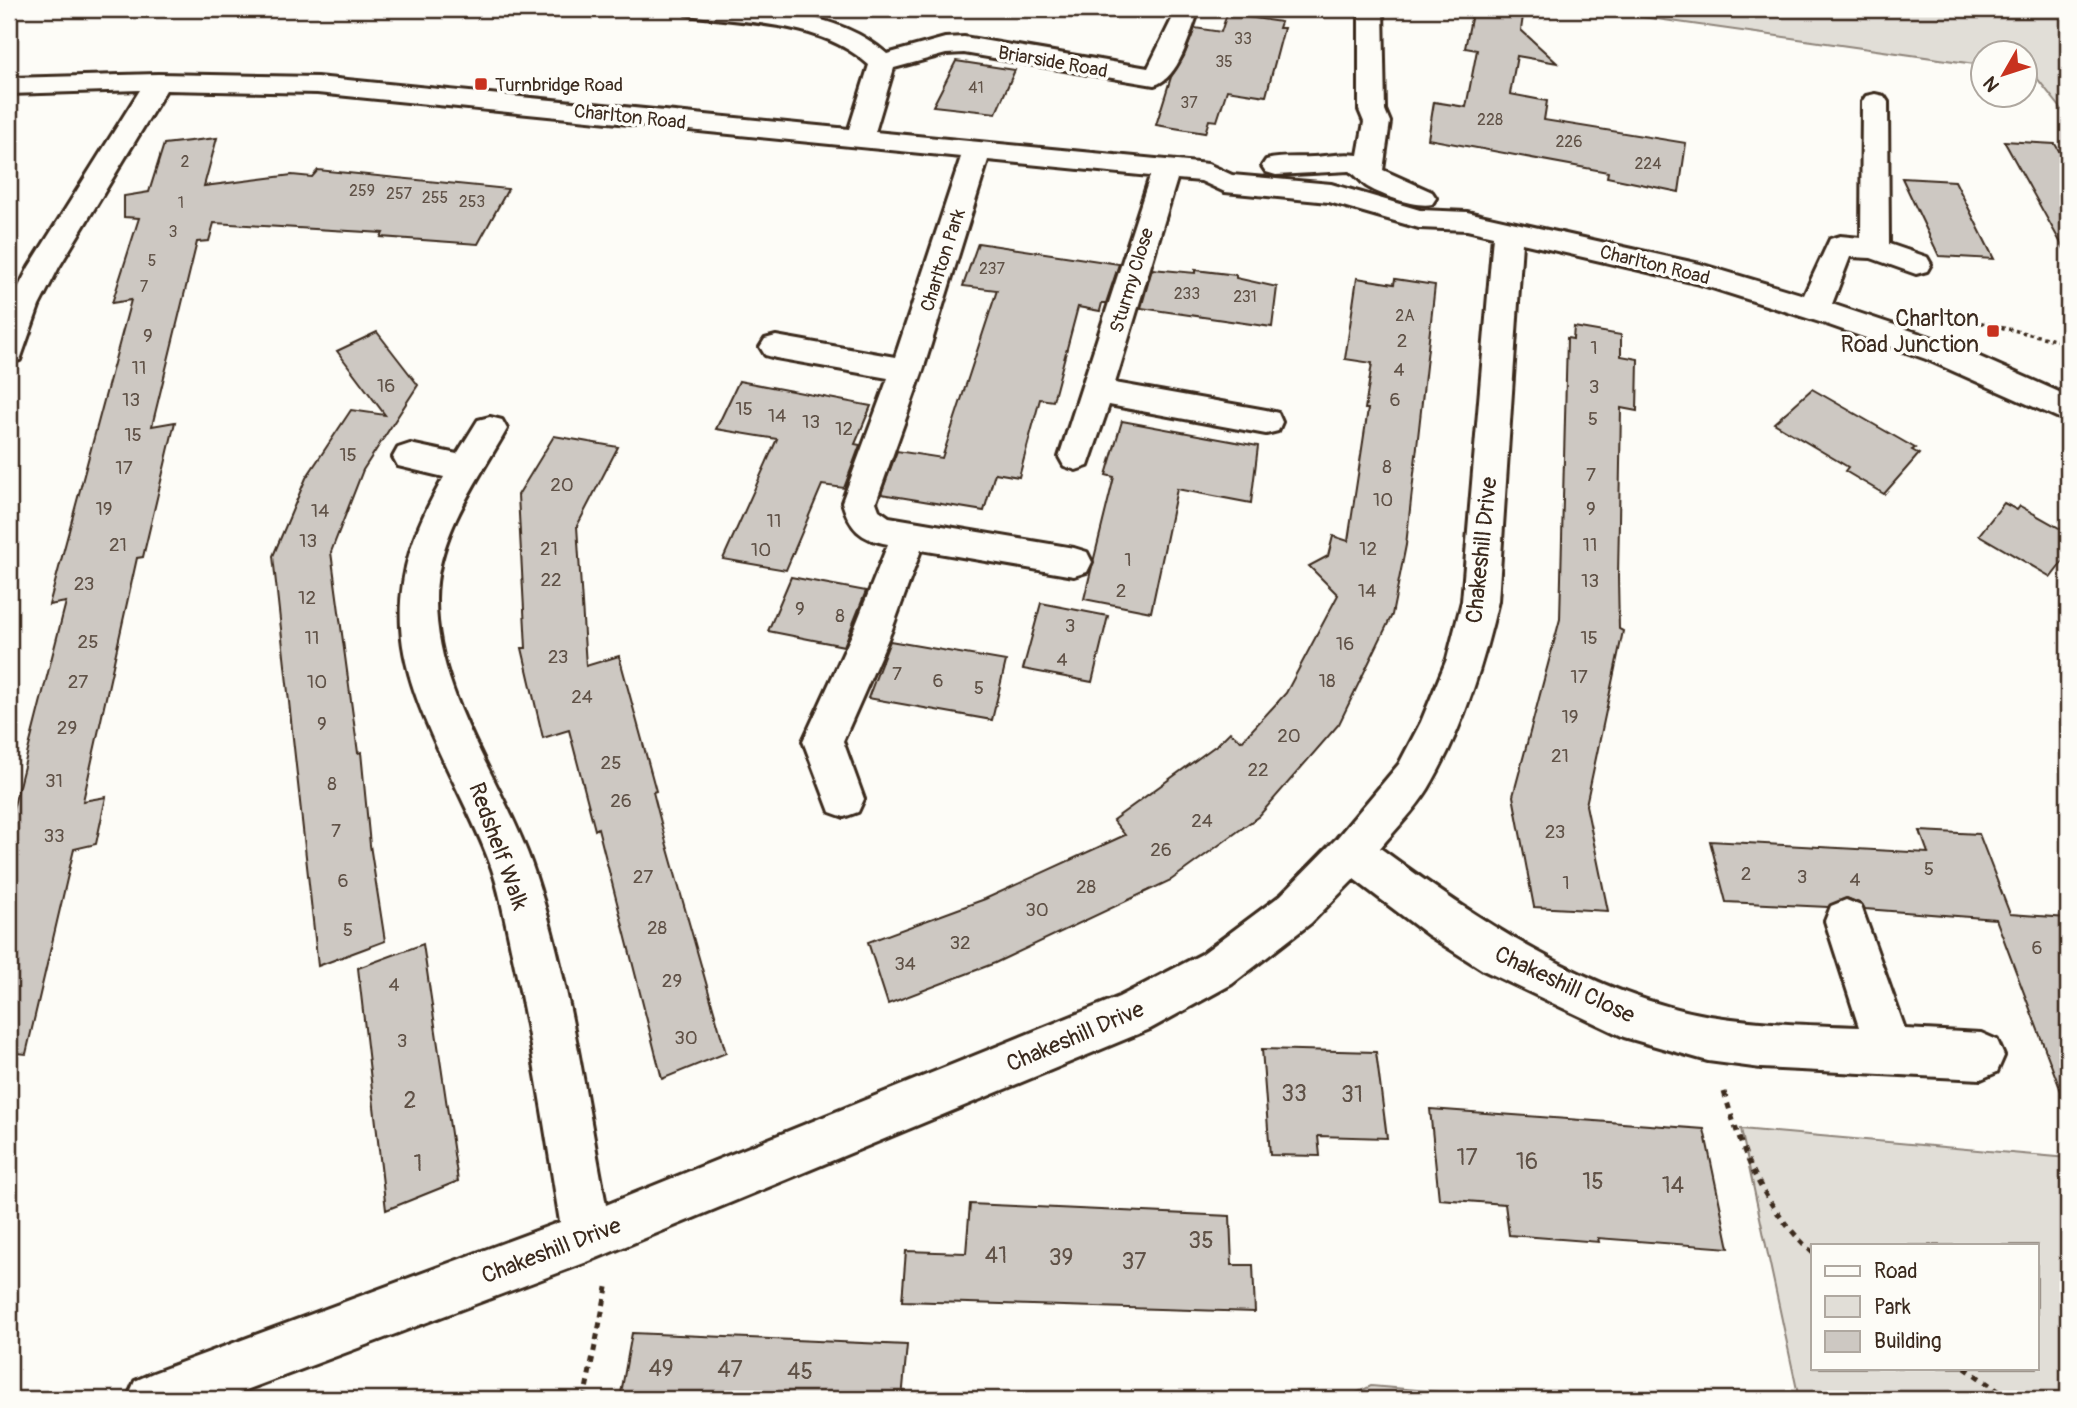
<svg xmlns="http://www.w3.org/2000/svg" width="2077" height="1408" font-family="Pangolin,sans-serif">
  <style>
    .green { fill: #e1ded7; stroke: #8e847a; stroke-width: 2; fill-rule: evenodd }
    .building { fill: #cdc8c2; stroke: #3b2a1e; stroke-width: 2 }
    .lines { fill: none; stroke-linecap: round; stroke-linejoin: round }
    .minor-casing { stroke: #3b2a1e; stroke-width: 6 }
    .path-far1 { stroke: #3b2a1e; stroke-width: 3.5; stroke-dasharray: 3.5 3.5; stroke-linecap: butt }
    .path { stroke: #3b2a1e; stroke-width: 5; stroke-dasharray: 6 6; stroke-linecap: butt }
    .minor { fill: #fdfcf7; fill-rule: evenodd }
    .poi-dot { fill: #c8321e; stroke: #fdfcf7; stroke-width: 2.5 }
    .labels { text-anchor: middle; stroke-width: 7; stroke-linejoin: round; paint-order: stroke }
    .far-number-label { font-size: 16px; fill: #605247 }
    .far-street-label { font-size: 19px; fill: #3b2a1e; stroke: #fdfcf7 }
    .far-poi-label { font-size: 19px; fill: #3b2a1e; stroke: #fdfcf7; text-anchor: start }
    .number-label { font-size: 19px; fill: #605247 }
    .poi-label { font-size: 23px; fill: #3b2a1e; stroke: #fdfcf7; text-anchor: end }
    .street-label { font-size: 23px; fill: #3b2a1e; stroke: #fdfcf7 }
    .near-number-label { font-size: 23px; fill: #605247 }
  </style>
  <rect width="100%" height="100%" fill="#fdfcf7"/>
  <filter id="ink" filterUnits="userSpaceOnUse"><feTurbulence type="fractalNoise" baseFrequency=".0143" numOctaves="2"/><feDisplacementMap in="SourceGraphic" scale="14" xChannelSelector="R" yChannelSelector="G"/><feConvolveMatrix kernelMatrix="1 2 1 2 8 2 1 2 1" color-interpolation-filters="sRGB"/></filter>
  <g filter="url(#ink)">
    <!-- green -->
    <g class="green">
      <path d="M1586,9h482v108l-36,-45 -7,-1 -1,-19h-42v13z"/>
      <path d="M1741,1129l327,29v241h-269zM1813,1245h224v123h-224z"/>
      <path d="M1371,1386l149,13h-176z"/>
    </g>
    <!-- building -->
    <g class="building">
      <path d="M1473,9h51l-3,21 36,33 -40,-7 -7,38 37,7 -3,19 142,23 -7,49 -72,-15 1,-5 -180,-33 6,-37 32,5 11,-57 -12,-2z"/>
      <path d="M1227,14l54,8 -2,6h5l-18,68 -39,-6 -10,31 -8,-1 -4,13 -49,-8 15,-48 13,-21 11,-28 26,4z"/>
      <path d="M956,61l59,9 -19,43 -63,-7z"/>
      <path d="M217,138l-13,48 88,-11 20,2 6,-7 190,19 -30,55 -97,-7 2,-4 -169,-10 -5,18 -12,1 -45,184 23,-4 -32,135 -6,1 -54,243 23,-4 -10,47 -22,5 -48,205 -17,-2v-227l57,-223 -17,3 82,-305 -19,3 27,-85 -15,-1v-21l25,-4 15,-48z"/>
      <path d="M2004,141l51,3 13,22v90z"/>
      <path d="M1902,178l53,3 39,78 -55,-3z"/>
      <path d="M978,243l141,21 -13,39h-4l-2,8 -22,-4 -25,94 -13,-2 -21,78 -24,-4 -11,38 -103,-17 16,-43 45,7 55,-168 -34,-4z"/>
      <path d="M1152,269l43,4v-3l41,5v3l41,9 -5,40 -131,-19z"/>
      <path d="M1357,278l37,6 1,-5 40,6 -29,260 -14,70 -53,109 -80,92 -88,64 -176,83 -107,41 -20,-62 117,-43 140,-64 -12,-15 105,-76 12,-12 12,9 44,-48 52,-98 -29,-29 19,-10 5,-20 15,5 20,-132h-3l7,-46 -27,-4z"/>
      <path d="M1574,327l47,8v21l17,3 -1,52 -16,-3 -3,169 1,52 4,2 -37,174 22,106 -74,-4 -21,-111 47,-177 7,-281 6,1z"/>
      <path d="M377,332l41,53 -55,85 -32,82 27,201 3,-1 9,93 15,96 -67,25 -45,-410 33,-78 45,-68 34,5 -48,-64z"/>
      <path d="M739,381l132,25 -16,38 5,1 -16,43 -22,-3 -36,85 -63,-11 54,-120 -61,-10z"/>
      <path d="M1812,389l103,59 -3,2 7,4 -35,40 -39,-23 3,-4 -74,-44z"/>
      <path d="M1122,421l136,25 -7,57 -74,-14 -26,123 -67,-13 30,-122 -8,-2z"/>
      <path d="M554,436l64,11 -41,79 9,140 33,-10 37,135 -3,1 13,50 60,211 -64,26 -64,-251 -3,2 -26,-100 -26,8 -21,-90h4l-8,-153z"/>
      <path d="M2004,503l13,7 3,-4 48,27v22l-17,22 -72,-42z"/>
      <path d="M791,577l75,14 -22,55 -76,-15z"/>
      <path d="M1041,603l67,13 -16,66 -69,-13z"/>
      <path d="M890,641l116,20 -14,59 -124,-22z"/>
      <path d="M1920,831l59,3 31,80 58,4v181h-4l-68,-180 -131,-10 -3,-5 -15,-6 -19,9 -102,-5 -16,-61 218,12z"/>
      <path d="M423,944l35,237 -72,29 -28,-242z"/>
      <path d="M1262,1049l114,3 11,86 -69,-2 2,20 -50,-1z"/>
      <path d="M1430,1109l274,20 25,119 -131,-10 1,4 -90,-7 -4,-31 -66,-5z"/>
      <path d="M970,1204l260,12 2,49h21l2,47 -353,-11 4,-50 60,2z"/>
      <path d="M632,1333l275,12 -5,54h-282z"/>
    </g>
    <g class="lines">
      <!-- minor casing -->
      <g class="minor-casing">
        <g id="minor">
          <path d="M683,9c67,0 150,-3 204,45l58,-16 19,-1 184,31 29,-59h18l3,4c-9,22 -19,66 -44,72l-190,-32 -18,1 -52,14 -19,64 333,32 24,11 99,9 89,26 47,2 233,52 104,31 26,-56 10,-3 21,2 1,-136 4,-6 9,-2 9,2 4,6 1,142 38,13 4,7 -4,7 -11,3 -45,-16 -21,-1 -18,47 116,39 120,53v26l-142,-63 -97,-34 -133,-42 -174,-40 -24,358c-15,65 -36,130 -70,188 -13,21 -32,40 -48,59 98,72 209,147 330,168 50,8 100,9 149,11l-34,-106 6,-15 15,-6 15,6 44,123 76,4 16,7 7,16 -7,16 -16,7 -220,-11 -53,-7 -84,-24 -141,-67 -55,-35 -74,-56 -43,44 -79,61 -82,45 -563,233 -365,137h-95l8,-18 18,-8 407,-151c-14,-87 -27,-174 -46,-260 -7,-31 -12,-63 -22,-93 -26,-75 -87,-163 -91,-242 -3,-56 15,-102 43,-150l-46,-11 -5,-9 5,-9 12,-4 47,10 21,-34 12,-3 12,3 5,9c-30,53 -70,106 -71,169 -1,100 69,184 99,276 35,107 50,221 71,331l513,-208 83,-43 79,-59 56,-57 62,-74 22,-42 26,-63 15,-58 31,-365 -26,-6 -48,-2 -90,-26 -104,-10 -24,-11 -24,-2 -62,204 151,27 12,3 4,9 -4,9 -12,3 -157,-29 -21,61 -12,4 -12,-4 -5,-9 91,-281 -162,-16 -65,210 -47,132 3,8 10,7 185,31 13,4 5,10 -5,10 -13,4 -153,-26 -30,82 -48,109 21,58 -6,13 -14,5 -14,-5 -27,-71 50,-109 35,-88c-28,-5 -38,-15 -46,-42l46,-124 -112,-20 -11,-3 -5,-8 5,-8 11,-3 119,21 66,-200 -644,-64 -151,-3 -107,177 -20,39 -19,54 -11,3v-57l20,-39 111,-177 -131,4v-16l149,-4 159,3 532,52 20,-64c-46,-42 -116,-42 -174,-49l-9,-2z"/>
          <path d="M1359,9h24l2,101 5,12 -7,48 49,22 4,6 -4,6c-15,4 -52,-9 -66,-18 -6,-5 -9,-11 -17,-15l-73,4 -10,-3 -4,-6 4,-6c19,-5 38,-1 58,-4 12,-1 21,-3 34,-1l6,-33 -5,-12z"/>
        </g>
      </g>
      <!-- path-far1 -->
      <path class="path-far1" d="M1974,321l94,22"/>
      <!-- path -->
      <g class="path">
        <path d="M1724,1092c20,65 38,113 89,161"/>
        <path d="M1965,1368l45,31"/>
        <path d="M584,1399l24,-116"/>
      </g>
      <!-- minor -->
      <use href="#minor" class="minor"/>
    </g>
  </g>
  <!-- markers -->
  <g class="poi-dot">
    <rect x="474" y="77" width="14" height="14" rx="3.5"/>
    <rect x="1986" y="324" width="14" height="14" rx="3.5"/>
  </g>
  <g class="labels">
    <!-- far-number labels -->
    <g class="far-number-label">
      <text x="1243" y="44">33</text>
      <text x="1224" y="67">35</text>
      <text x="976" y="93">41</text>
      <text x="1189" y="108">37</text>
      <text x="1490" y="125">228</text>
      <text x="1569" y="147">226</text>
      <text x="185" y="167">2</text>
      <text x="1648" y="169">224</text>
      <text x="362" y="196">259</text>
      <text x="399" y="199">257</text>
      <text x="435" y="203">255</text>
      <text x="472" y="207">253</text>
      <text x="181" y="208">1</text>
      <text x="173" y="237">3</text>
      <text x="152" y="266">5</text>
      <text x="992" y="274">237</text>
      <text x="144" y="292">7</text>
      <text x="1187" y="299">233</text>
      <text x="1245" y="302">231</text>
      <text x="1405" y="321">2A</text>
    </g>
    <!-- far-street labels -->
    <g class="far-street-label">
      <text transform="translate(1053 61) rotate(10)" y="7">Briarside Road</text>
      <text transform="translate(630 116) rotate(6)" y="7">Charlton Road</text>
      <text transform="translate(942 260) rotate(-72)" y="7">Charlton Park</text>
      <text transform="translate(1655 264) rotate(14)" y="7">Charlton Road</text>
      <text transform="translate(1131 280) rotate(-73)" y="7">Sturmy Close</text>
    </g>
    <!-- far-poi labels -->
    <g class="far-poi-label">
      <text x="495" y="91">Turnbridge Road</text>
    </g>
    <!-- number labels -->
    <g class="number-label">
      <text x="148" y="342">9</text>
      <text x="1402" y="347">2</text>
      <text x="1594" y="354">1</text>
      <text x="139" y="374">11</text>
      <text x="1399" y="376">4</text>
      <text x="386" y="392">16</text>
      <text x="1594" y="393">3</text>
      <text x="131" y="406">13</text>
      <text x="1395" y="406">6</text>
      <text x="744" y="415">15</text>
      <text x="777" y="422">14</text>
      <text x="1593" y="425">5</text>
      <text x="811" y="428">13</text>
      <text x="844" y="435">12</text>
      <text x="133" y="441">15</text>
      <text x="348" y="461">15</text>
      <text x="1387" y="473">8</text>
      <text x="124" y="474">17</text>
      <text x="1591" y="481">7</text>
      <text x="562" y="491">20</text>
      <text x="1383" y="506">10</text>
      <text x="104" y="515">19</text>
      <text x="1591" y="515">9</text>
      <text x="320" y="517">14</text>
      <text x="774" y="527">11</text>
      <text x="308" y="547">13</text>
      <text x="118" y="551">21</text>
      <text x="1590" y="551">11</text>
      <text x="549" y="555">21</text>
      <text x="1368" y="555">12</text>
      <text x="761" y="556">10</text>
      <text x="1128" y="566">1</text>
      <text x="551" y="586">22</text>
      <text x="1590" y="587">13</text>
      <text x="84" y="590">23</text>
      <text x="1121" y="597">2</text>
      <text x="1367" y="597">14</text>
      <text x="307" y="604">12</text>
      <text x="800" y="615">9</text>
      <text x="840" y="622">8</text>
      <text x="1070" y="632">3</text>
      <text x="312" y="644">11</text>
      <text x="1589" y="644">15</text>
      <text x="88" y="648">25</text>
      <text x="1345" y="650">16</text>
      <text x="558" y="663">23</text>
      <text x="1062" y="666">4</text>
      <text x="897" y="680">7</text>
      <text x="1579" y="683">17</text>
      <text x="938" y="687">6</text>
      <text x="1327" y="687">18</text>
      <text x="78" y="688">27</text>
      <text x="317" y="688">10</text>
      <text x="979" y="694">5</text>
      <text x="582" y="703">24</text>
      <text x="1570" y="723">19</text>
      <text x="322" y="730">9</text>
      <text x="67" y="734">29</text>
      <text x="1289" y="742">20</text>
      <text x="1560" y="762">21</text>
      <text x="611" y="769">25</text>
      <text x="1258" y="776">22</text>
      <text x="54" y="787">31</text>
      <text x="332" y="790">8</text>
      <text x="621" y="807">26</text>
      <text x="1202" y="827">24</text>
      <text x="336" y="837">7</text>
      <text x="1555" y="838">23</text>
      <text x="54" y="842">33</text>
      <text x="1161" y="856">26</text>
      <text x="1929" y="875">5</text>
      <text x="1746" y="880">2</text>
      <text x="643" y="883">27</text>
      <text x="1802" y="883">3</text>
      <text x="1855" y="886">4</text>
      <text x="343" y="887">6</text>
      <text x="1566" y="889">1</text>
      <text x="1086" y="893">28</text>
      <text x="1037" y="916">30</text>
      <text x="657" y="934">28</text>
      <text x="348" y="936">5</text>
      <text x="960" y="949">32</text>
      <text x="2037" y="954">6</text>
      <text x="905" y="970">34</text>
      <text x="672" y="987">29</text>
      <text x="394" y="991">4</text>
      <text x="686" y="1044">30</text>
      <text x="402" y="1047">3</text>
    </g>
    <!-- poi labels -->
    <g class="poi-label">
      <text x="1979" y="326">Charlton<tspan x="1979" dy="26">Road Junction</tspan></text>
    </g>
    <!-- street labels -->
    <g class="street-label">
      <text transform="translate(1481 550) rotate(-84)" y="8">Chakeshill Drive</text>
      <text transform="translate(499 846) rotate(70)" y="8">Redshelf Walk</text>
      <text transform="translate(1565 984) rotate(25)" y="8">Chakeshill Close</text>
      <text transform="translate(1075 1036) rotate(-23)" y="8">Chakeshill Drive</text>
      <text transform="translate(551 1250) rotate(-21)" y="8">Chakeshill Drive</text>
    </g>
    <!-- near-number labels -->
    <g class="near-number-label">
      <text x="1294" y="1101">33</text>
      <text x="1352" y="1102">31</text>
      <text x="410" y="1108">2</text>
      <text x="1467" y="1165">17</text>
      <text x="1527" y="1169">16</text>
      <text x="418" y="1171">1</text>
      <text x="1593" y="1189">15</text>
      <text x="1673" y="1193">14</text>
      <text x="1201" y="1248">35</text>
      <text x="996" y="1263">41</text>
      <text x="1061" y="1265">39</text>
      <text x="1134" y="1269">37</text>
      <text x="661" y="1376">49</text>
      <text x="730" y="1377">47</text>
      <text x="800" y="1379">45</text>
    </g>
  </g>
  <!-- margin -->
  <rect width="2077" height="1408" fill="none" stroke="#fdfcf7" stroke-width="35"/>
  <rect x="18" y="18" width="2042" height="1373" fill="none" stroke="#3b2a1e" stroke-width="2.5" filter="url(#ink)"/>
  <!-- legend -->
  <rect x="1811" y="1244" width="228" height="126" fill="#fdfcf7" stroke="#afa8a0" stroke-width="2"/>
  <rect x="1825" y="1266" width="35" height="10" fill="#fdfcf7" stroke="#afa8a0" stroke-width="2"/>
  <text x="1874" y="1278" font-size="21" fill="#3b2a1e">Road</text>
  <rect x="1825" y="1296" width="35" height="21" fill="#e1ded7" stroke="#afa8a0" stroke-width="2"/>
  <text x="1874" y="1314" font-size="21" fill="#3b2a1e">Park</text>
  <rect x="1825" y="1331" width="35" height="21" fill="#cdc8c2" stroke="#afa8a0" stroke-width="2"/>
  <text x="1874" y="1348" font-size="21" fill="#3b2a1e">Building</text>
  <!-- north arrow -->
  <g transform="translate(2004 74) rotate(231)"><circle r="33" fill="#fdfcf7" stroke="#afa8a0" stroke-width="2"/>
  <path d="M0-5L12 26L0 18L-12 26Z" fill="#c8321e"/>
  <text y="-10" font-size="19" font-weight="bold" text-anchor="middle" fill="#3b2a1e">N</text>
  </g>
</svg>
